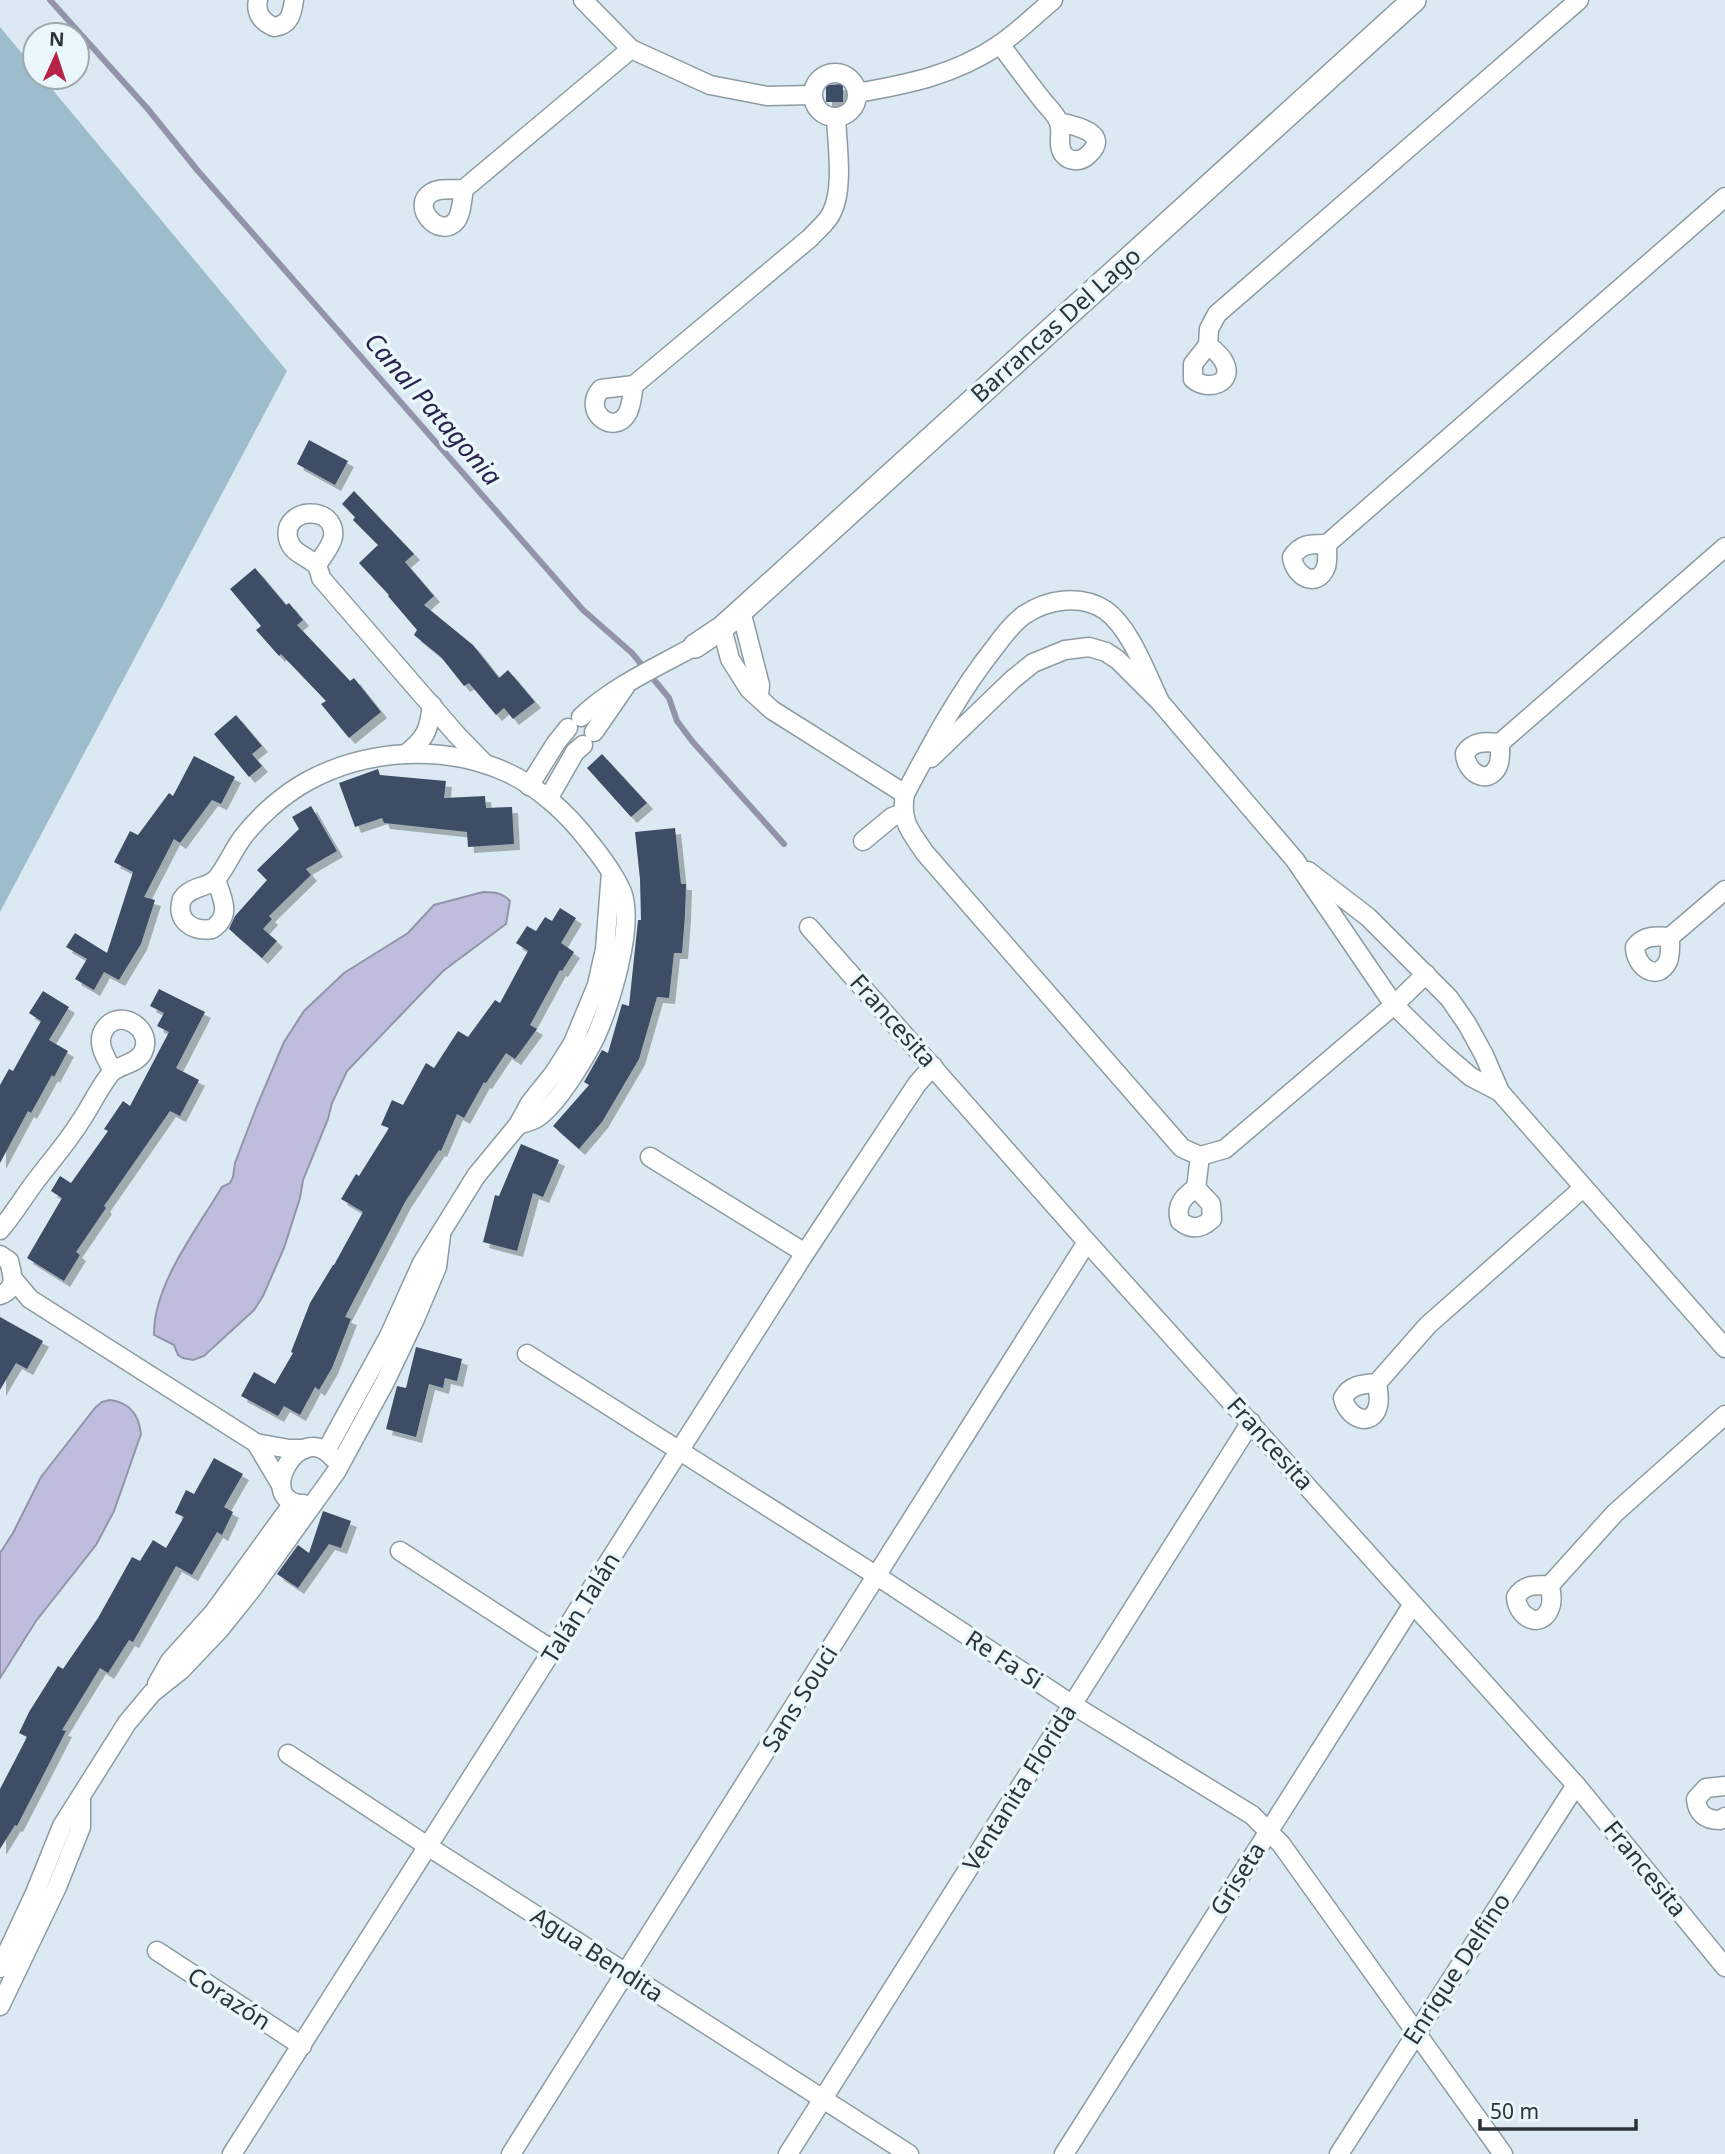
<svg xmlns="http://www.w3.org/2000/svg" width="1725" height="2154" font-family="'Noto Sans',sans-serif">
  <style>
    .green { fill: #9ebdcc }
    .water { fill: #bfbddd; stroke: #9394ab; stroke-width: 2 }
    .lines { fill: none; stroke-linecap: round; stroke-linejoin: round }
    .stream { stroke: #9394ab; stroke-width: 6 }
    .building { fill: #3e4d65; filter: url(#shadow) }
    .minor-casing { stroke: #8d9ba2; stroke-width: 21 }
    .tertiary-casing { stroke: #8d9ba2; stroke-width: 26 }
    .minor { stroke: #fff; stroke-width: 18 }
    .tertiary { stroke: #fff; stroke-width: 23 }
    .labels { text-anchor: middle; stroke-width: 7; stroke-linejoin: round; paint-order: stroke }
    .street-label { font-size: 24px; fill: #2d3336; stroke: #eaf7fd }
    .water-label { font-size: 26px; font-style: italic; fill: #2a234d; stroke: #eaf7fd }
  </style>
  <defs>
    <filter id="shadow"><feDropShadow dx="6" dy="6" stdDeviation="0" flood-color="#0004"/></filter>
  </defs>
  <rect width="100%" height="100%" fill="#dbeaf2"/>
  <!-- green -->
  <path class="green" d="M0,27l35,42v8h7l245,294 -287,541z"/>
  <!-- water -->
  <g class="water">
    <path d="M483,892c11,0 20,1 27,9l-4,23 -63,47 -96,100 -15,32 -4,16 -25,61 -3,18 -16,50 -21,48 -9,14 -50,46 -11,4 -10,-2 -5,-3 -4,-10 -20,-10c-1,-50 43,-106 68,-148l8,-4 3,-6 2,-14 21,-55 28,-66 20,-31 40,-38 64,-40 26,-28z"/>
    <path d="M110,1400c19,2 29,15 31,34l-27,77 -18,34 -60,76 -36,57v-125l13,-20 28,-56 54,-69 7,-6z"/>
  </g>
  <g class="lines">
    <!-- stream -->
    <path class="stream" d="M50,0l97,108 51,63 385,439 49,43 37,45 8,23 15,20 92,103"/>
  </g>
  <!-- building -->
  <g class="building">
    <path d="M843,84v18h-17v-17z"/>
    <path d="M309,440l39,21 -13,24 -38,-21z"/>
    <path d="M354,491l60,63 -9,8 29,34 -10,9 49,40 26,33 9,-8 27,32 -22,17 -9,-11 -8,7 -27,-32 -5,3 -23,-29 -27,-22 3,-5 -29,-34 1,-1 -30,-32 19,-18 -25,-25 2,-3 -13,-13z"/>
    <path d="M255,568l31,37 3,-2 14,17 -6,5 53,56 4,-3 27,34 -32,26 -28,-34 5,-3 -45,-47 -2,2 -23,-26 5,-4 -31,-37z"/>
    <path d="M236,715l26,31 -10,8 10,12 -13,11 -35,-43z"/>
    <path d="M602,754l45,49 -16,14 -44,-49z"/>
    <path d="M194,756l41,21 -14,27 -9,-4 -32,43 -6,-4 -30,58 11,3 -14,44 -22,36 -15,-8 -10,18 -19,-11 12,-20 -21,-12 9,-14 32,20 26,-81 -19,-10 16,-31 8,4 31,-42 4,3z"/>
    <path d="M378,769l2,6 66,6 -2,17 41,-2 1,12 26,-1 2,37 -46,3 -1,-15 -83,-9 -2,-5 -27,9 -16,-44z"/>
    <path d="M311,806l26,45 -31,18 5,6 -42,41 3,3 -9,10 14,12 -15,17 -33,-29 6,-13 32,-36 -10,-10 42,-41 -7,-12z"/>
    <path d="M675,828l6,56h5l-1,31 -3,38h-8l-5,45 -12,-1 -18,62 -37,63 -23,27 -26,-23 36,-41 -5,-3 18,-32 6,3 14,-49 7,2 9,-86h3l-1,-41 -5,-47z"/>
    <path d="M560,908l16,10 -15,25 13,9 -12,19 -2,-1 -30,55 7,4 -22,30 -9,-6 -20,30 -2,-1 -20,36 -7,-4 -16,37 -2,-1 -34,52 -60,115 6,2 -19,49 -13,22 -4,-3 -15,28 -16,-9 -6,10 -37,-20 13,-24 21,12 18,-31 -2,-1 19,-49 23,-38h1l29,-53 -22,-13 15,-25 3,2 30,-48 -8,-3 11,-25 11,5 23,-42 8,5 24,-37 10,6 27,-37 5,3 28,-52 -12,-8 11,-17 9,5 9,-14 7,4z"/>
    <path d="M159,989l46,23 -29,56 23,12 -19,36 -10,-5 -66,95 2,2 -30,44 4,3 -16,26 -37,-23 35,-60 -11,-7 9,-15 11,7 37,-52 -4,-2 19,-28 7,5 39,-74 -12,-6 7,-13 -14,-7z"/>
    <path d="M43,991l26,16 -20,33 19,11 -14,26 -2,-2 -21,38 -3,-2 -28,52v-78l9,-16 4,2 28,-50 -12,-8z"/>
    <path d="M521,1144l38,16 -16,37 -10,-4 -16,58 -34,-9 12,-47 4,1z"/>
    <path d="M0,1317l43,24 -16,28 -11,-6 -16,27z"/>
    <path d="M416,1347l46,12 -5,22 -12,-3 -2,10 -14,-4 -13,53 -30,-8 11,-43 9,2z"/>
    <path d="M214,1458l29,16 -19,33 9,5 -11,23 -5,-3 -25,43 -16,-9 -43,76 -4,-2 -21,33 -8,-5 -38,62 4,1 -49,95 -2,-1 -15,24v-60l27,-52 -8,-4 10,-21 29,-46 5,3 35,-51 34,-61 8,4 13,-21 13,8 18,-31 -9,-4 11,-23 8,4z"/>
    <path d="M323,1511l28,10 -10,27 -12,-4 -31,44 -21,-14 21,-29 11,8z"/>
  </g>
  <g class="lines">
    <!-- minor casing -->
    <g class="minor-casing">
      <g id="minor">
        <path d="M258,0c-3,13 4,22 16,27 16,-2 18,-13 20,-27"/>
        <path d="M583,0l48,49 79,36 57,11 45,-1"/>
        <path d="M1000,44c14,19 28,38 43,57 5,6 14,14 16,22 4,10 -3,22 5,32 6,7 17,7 24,0 25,-22 -15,-30 -29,-33"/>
        <circle cx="835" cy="95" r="22"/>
        <path d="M857,93c52,-9 97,-18 142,-48 19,-13 36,-30 54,-45"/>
        <path d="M464,189c-2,9 -2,24 -8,32 -17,19 -46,-15 -25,-28 9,-6 23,-3 33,-4l167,-140"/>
        <path d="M1208,345c6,5 13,10 16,17 11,21 -16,30 -31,17v-15l15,-19 1,-16 8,-15 362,-314"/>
        <path d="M634,385c-2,9 -2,21 -7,29 -13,22 -46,-2 -26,-25l33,-4 176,-147c7,-8 18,-16 22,-26 12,-24 5,-68 4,-95"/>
        <path d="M1327,544c0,8 1,16 -1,23 -9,23 -32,9 -34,-10 9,-14 20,-13 35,-13l398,-347"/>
        <path d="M317,565c5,-8 14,-18 16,-28 4,-33 -51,-30 -45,1 3,15 17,17 27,26 3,3 5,9 6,14l135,156 29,30"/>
        <path d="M741,611l19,74 -1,11"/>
        <path d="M722,628l8,31 19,30 23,21 133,84"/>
        <path d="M1160,702c-13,-27 -30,-75 -55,-92 -24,-16 -57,-11 -81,5 -11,8 -21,21 -29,32 -36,45 -63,96 -90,147 -5,27 5,37 20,59l257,295 18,8 -4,32"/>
        <path d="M581,717c33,-31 74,-49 114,-71"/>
        <path d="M594,732l31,-45"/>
        <path d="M1500,743c0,7 1,16 -2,23 -10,21 -33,6 -33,-13 9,-13 21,-11 35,-10l225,-196"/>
        <path d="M406,754c20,-16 23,-24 26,-49"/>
        <path d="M931,758l81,-78 21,-17 32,-13 24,-3 17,5 12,8 42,42 135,158 99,145 50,49 27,23 29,15"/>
        <path d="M529,786l27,-43 12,-15"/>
        <path d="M548,799l27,-47 8,-7"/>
        <path d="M863,841l29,-24 11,-4"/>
        <path d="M1308,871l60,46 81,81 18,26 17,31 16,37 225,256"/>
        <path d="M216,880c7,19 16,36 -4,49 -20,3 -37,-9 -30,-30 10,-14 27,-11 35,-21 10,-12 16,-28 26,-41 16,-21 40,-42 63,-55 60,-33 137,-38 200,-10 31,14 60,40 81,67 13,16 27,34 35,53 13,34 -12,112 -26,144 -11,22 -38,68 -59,82 -5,3 -13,5 -19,7"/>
        <path d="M809,927l278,315 489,543 149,182"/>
        <path d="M1670,937c0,8 1,17 -2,24 -10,22 -33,6 -33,-14 9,-12 21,-11 35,-10l55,-47"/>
        <path d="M1200,1156l25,-7 169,-144 32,-31"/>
        <path d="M650,1157l155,96"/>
        <path d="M1196,1188l15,16 1,15c-11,10 -21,11 -32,2 -5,-16 4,-25 16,-33z"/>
        <path d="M0,1230c13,-15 23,-32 35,-48 15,-20 32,-39 45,-60 10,-14 21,-38 32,-50 9,-8 25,-8 31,-20 11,-22 -21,-44 -37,-25 -12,14 0,31 7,44"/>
        <path d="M0,1255l9,6c4,15 8,28 -9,34"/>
        <path d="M14,1280l16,19 226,144"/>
        <path d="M527,1354l350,222 196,129 179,110 29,29 222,310"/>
        <path d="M1377,1383c1,7 3,16 1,23 -6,23 -31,12 -35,-8 7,-13 19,-14 34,-15l51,-58 155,-137"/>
        <path d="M326,1451l63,-115 33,-73 54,-87 42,-51 12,-22 24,-30 19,-30 24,-58 8,-36 6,-77"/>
        <path d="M281,1485l-25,-42 33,6h16"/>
        <path d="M304,1504c-51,0 -5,-87 29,-46"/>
        <path d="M400,1551l154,100"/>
        <path d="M1550,1585c-14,0 -26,-1 -34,12 1,20 25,34 34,11 3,-7 1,-15 0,-23l65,-72 110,-98"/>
        <path d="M157,1684l13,-23 44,-49 79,-109"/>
        <path d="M288,1754l141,93 480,307"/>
        <path d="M1725,1786l-19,2 -10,11c1,14 9,21 24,21l5,-3"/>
        <path d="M157,1951l145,95"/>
        <path d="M0,1968l35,-75 27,-67 65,-103 25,-30 29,-23 39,-41 32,-40 84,-117 49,-90 30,-63 22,-52 4,-32"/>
        <path d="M0,2006l57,-119 24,-60v-28"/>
        <path d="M232,2154l573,-901 112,-169 16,-18"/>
        <path d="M511,2154l576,-912"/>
        <path d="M788,2154l463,-732"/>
        <path d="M1064,2154l349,-550"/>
        <path d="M1339,2154l237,-369"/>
      </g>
    </g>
    <!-- tertiary casing -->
    <g class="tertiary-casing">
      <path id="tertiary" d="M695,646l27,-18 19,-17 673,-611"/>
    </g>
    <!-- minor -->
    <use href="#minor" class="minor"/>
    <!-- tertiary -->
    <use href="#tertiary" class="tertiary"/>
  </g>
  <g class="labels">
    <!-- street labels -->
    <g class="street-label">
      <text transform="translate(1056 325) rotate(-42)" y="8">Barrancas Del Lago</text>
      <text transform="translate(893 1021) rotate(48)" y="8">Francesita</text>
      <text transform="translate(1270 1444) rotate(48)" y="8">Francesita</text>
      <text transform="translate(581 1608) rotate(-58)" y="8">Talán Talán</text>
      <text transform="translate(1004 1660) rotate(33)" y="8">Re Fa Si</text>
      <text transform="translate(800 1699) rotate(-58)" y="8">Sans Souci</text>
      <text transform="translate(1020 1788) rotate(-58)" y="8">Ventanita Florida</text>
      <text transform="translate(1645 1869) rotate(51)" y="8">Francesita</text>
      <text transform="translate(1238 1879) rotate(-58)" y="8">Griseta</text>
      <text transform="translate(597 1955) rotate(33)" y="8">Agua Bendita</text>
      <text transform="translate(1457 1969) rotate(-57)" y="8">Enrique Delfino</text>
      <text transform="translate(229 1999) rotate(33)" y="8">Corazón</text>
    </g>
    <!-- water labels -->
    <g class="water-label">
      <text transform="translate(433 409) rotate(49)" y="9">Canal Patagonia</text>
    </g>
  </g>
  <!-- north arrow -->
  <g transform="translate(56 56) rotate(3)"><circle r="33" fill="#eaf7fd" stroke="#9ea9ad" stroke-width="2"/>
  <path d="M0-5L12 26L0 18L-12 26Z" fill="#b52346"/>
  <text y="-10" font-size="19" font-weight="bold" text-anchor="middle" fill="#2d3336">N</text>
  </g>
  <!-- scale -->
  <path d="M1480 2119v10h156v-10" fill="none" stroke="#2d3336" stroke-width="3.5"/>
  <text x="1490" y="2119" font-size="21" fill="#2d3336" stroke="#eaf7fd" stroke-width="5" paint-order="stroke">50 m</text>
</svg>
